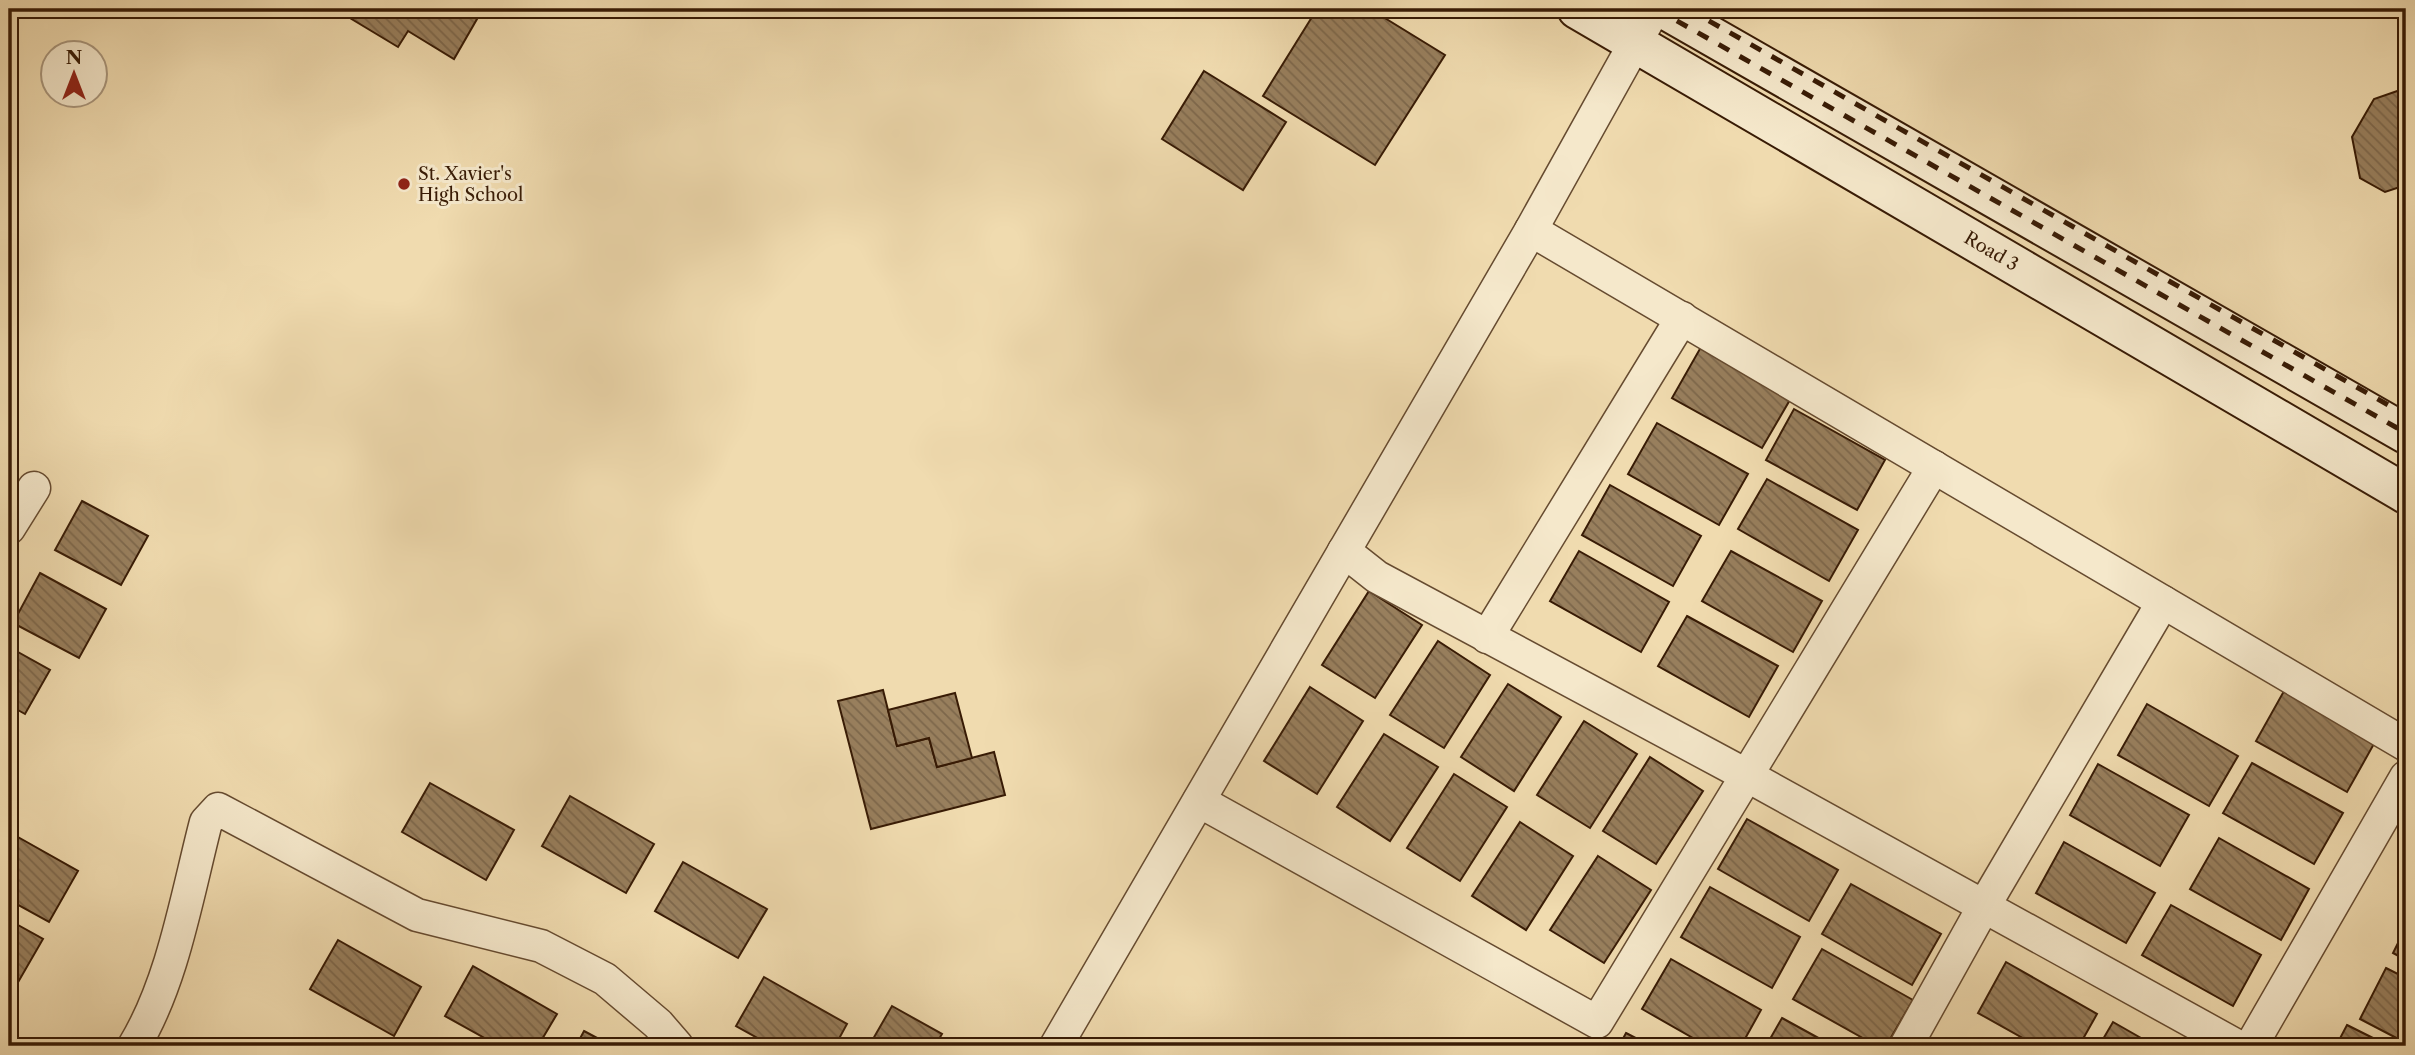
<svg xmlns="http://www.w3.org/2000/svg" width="2415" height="1055" font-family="'Libre Caslon Text',serif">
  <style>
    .building { fill: url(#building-back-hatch); stroke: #381b05; stroke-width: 2 }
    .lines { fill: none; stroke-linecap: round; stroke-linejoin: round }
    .street-casing { stroke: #664b30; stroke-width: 35 }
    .secondary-casing { stroke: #381b05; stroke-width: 42 }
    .street { stroke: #f5e8cb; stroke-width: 32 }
    .secondary { stroke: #f5e8cb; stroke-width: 38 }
    .rail { stroke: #381b05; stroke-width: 5; stroke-dasharray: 12 12; stroke-linecap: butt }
    .poi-dot { fill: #8f2418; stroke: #f5e8cb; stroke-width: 2.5 }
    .labels { text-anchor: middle; stroke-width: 6; stroke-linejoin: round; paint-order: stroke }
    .poi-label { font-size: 18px; fill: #381b05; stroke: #f5e8cb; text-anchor: start }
    .street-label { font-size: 18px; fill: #381b05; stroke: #f5e8cb }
  </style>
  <defs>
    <pattern id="building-back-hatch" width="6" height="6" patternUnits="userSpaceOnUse" patternTransform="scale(1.75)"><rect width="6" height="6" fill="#987f5d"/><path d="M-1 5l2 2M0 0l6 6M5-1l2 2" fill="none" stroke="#7d674b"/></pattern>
  </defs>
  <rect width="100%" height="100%" fill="#f0dbaf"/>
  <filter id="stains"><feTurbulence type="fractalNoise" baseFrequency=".00286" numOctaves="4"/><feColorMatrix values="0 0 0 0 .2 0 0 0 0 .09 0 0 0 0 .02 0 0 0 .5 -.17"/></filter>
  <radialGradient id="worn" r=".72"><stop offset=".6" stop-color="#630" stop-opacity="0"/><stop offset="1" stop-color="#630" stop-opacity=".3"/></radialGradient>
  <!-- building -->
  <g class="building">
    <path d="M335,9h125l17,10 -23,40 -46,-28 -10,16z"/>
    <path d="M1317,9h53l75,46 -70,110 -112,-69z"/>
    <path d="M1204,71l82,51 -43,68 -81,-51z"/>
    <path d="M2406,88v97l-21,7 -25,-14 -8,-41 22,-38z"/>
    <path d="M1701,347l90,51 -29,50 -90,-50z"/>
    <path d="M1794,409l91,51 -28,50 -91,-50z"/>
    <path d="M1657,423l91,51 -29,51 -91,-51z"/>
    <path d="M1767,479l91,51 -29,51 -91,-52z"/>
    <path d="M1610,485l91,51 -28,50 -91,-51z"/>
    <path d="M82,501l66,35 -27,49 -66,-35z"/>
    <path d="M1579,551l90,51 -28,50 -91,-51z"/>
    <path d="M1731,551l91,50 -29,51 -91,-51z"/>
    <path d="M40,573l66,36 -27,49 -66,-35z"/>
    <path d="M1369,591l53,34 -47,73 -53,-33z"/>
    <path d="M1687,616l91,50 -29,51 -91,-51z"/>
    <path d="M1438,641l52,34 -46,73 -54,-33z"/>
    <path d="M9,647l41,23 -25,44 -16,-9z"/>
    <path d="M1508,684l53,33 -47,74 -53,-34z"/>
    <path d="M1310,687l53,34 -46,73 -53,-33z"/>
    <path d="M883,690l14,56 32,-8 8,29 57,-15 11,43 -134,34 -33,-128z"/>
    <path d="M2284,691l91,51 -28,50 -91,-51z"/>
    <path d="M955,693l17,65 -35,9 -8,-29 -32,8 -9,-36z"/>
    <path d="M2147,704l91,52 -29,50 -91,-51z"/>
    <path d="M1584,721l53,33 -47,74 -53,-33z"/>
    <path d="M1384,734l54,33 -48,74 -53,-34z"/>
    <path d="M1650,757l53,34 -47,73 -53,-33z"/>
    <path d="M2252,763l91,50 -29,51 -91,-51z"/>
    <path d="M2098,764l91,51 -29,51 -90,-51z"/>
    <path d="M1454,774l53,33 -47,74 -53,-33z"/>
    <path d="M430,783l84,47 -28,50 -84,-48z"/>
    <path d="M570,796l84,48 -28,49 -84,-47z"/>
    <path d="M1747,819l91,51 -29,51 -91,-52z"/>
    <path d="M1520,822l53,34 -47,74 -54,-34z"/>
    <path d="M9,832l69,39 -29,51 -40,-22z"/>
    <path d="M2219,838l90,51 -28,51 -91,-51z"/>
    <path d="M2064,842l91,51 -29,50 -90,-50z"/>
    <path d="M1598,856l53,34 -47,73 -54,-33z"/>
    <path d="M683,862l84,47 -29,49 -83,-47z"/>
    <path d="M1851,884l90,50 -29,51 -90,-51z"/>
    <path d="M1710,887l90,50 -28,51 -91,-51z"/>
    <path d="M2171,905l90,50 -28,51 -91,-51z"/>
    <path d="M9,920l34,19 -30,52 -4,-2z"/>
    <path d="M2406,927v33l-13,-7z"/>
    <path d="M338,940l83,47 -27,49 -84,-47z"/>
    <path d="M1822,949l91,51 -27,46h-9l-84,-47z"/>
    <path d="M1671,959l90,51 -20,36h-34l-65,-37z"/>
    <path d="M2006,962l91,52 -18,32h-42l-59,-33z"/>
    <path d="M473,966l84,48 -19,32h-39l-54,-30z"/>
    <path d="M2386,968l20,10v65l-46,-24z"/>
    <path d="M764,977l83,47 -12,22h-63l-36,-20z"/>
    <path d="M892,1006l50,28 -7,12h-66z"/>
    <path d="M1782,1018l51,28h-67z"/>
    <path d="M2113,1022l42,24h-56z"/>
    <path d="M2347,1025l42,21h-53z"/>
    <path d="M584,1031l28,15h-36z"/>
    <path d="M1626,1033l25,13h-32z"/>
    <path d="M1965,1039l13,7h-17z"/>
  </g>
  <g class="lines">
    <!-- street casing -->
    <g class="street-casing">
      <g id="street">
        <path d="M1531,230l875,515"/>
        <path d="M9,528l25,-40"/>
        <path d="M1344,551l33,26 369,198 491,271"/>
        <path d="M1487,637l195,-319"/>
        <path d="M1199,801l398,221 337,-555"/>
        <path d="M134,1046c39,-64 53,-151 72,-224l12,-13 199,106 124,31 64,33 53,45 19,22"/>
        <path d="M1056,1046l475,-816 123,-221"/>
        <path d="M1906,1046l78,-140 179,-304"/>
        <path d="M2251,1046l155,-269"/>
      </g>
    </g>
    <!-- secondary casing -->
    <g class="secondary-casing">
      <g id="secondary">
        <path id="s1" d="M1577,9l829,485"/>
        <path d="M1664,9l742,425"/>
      </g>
    </g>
    <!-- street -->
    <use href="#street" class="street"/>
    <!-- secondary -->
    <use href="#secondary" class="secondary"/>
    <!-- rail -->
    <g class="rail">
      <path d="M1656,9l750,424"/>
      <path d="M1688,9l718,406"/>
    </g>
  </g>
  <!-- markers -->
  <circle class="poi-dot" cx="404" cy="184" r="7"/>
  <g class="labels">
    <!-- poi labels -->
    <g class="poi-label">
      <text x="418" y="180">St. Xavier's<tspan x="418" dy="21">High School</tspan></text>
    </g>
    <!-- street labels -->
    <g class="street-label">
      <text dy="6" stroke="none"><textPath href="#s1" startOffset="480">Road 3</textPath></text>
    </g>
  </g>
  <!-- margin -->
  <rect width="2415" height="1055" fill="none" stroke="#f0dbaf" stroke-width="35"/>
  <rect x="10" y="10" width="2394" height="1034" fill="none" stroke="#381b05" stroke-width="3.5"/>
  <rect x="18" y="18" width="2380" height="1020" fill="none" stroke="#381b05" stroke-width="2"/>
  <!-- north arrow -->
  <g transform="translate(74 74)"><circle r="33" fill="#f5e8cb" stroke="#a9967c" stroke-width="2"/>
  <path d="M0-5L12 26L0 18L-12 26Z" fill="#8f2418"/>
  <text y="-10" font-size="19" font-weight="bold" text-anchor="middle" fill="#381b05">N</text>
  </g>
  <rect width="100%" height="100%" filter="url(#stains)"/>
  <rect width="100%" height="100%" fill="url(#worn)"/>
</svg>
